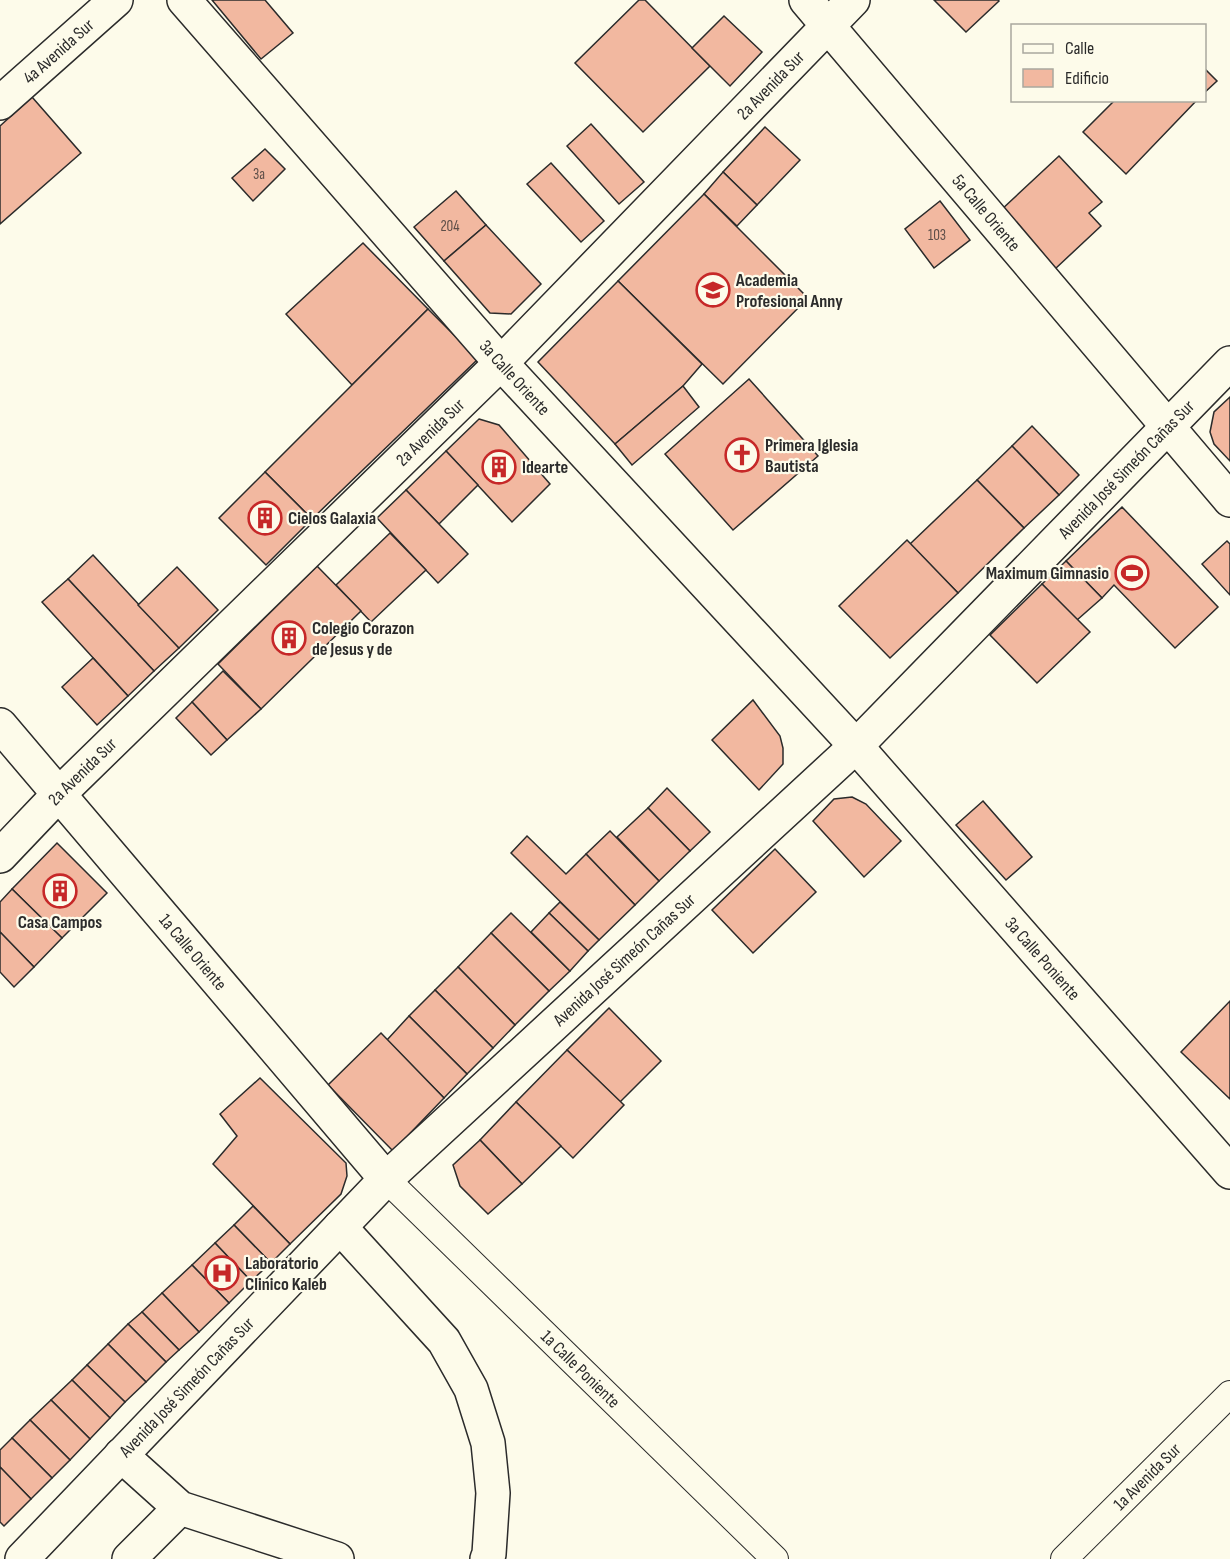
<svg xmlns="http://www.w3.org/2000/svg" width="1230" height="1559" font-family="'Sofia Sans Condensed',sans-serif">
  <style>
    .building { fill: #f2b8a0; stroke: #2b2b2b; stroke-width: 1.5 }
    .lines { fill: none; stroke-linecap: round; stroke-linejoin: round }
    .pedestrian-casing { stroke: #2b2b2b; stroke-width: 28 }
    .minor-casing { stroke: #2b2b2b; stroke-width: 36 }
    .tertiary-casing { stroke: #2b2b2b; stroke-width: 36 }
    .secondary-casing { stroke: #2b2b2b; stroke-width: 36 }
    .pedestrian { stroke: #fdfbea; stroke-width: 26 }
    .minor { stroke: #fdfbea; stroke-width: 33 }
    .tertiary { stroke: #fdfbea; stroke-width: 33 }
    .secondary { stroke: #fdfbea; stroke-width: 33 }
    .labels { text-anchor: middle; stroke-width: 4.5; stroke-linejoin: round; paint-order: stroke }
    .number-label { font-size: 15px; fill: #5d4e48 }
    .street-label { font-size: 18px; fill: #2b2b2b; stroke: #fdfbea }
    .poi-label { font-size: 18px; font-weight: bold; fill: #2b2b2b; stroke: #fdfbea; text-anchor: start }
  </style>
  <rect width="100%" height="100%" fill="#fdfbea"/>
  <!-- building -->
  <g class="building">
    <path d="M212,0h53l28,33 -32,26z"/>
    <path d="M639,0h6l65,66 -67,66 -68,-69z"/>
    <path d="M934,0h64l1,1 -33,31z"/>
    <path d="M724,16l38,36 -32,34 -38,-38z"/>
    <path d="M1204,68l13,13 -13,12z"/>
    <path d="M32,97l49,56 -81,71v-98z"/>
    <path d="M1115,100h82l-71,74 -43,-42z"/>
    <path d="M591,124l53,58 -25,22 -52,-58z"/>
    <path d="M765,127l35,33 -43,45 -34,-33z"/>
    <path d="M265,149l20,20 -32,32 -21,-23z"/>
    <path d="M1059,156l43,46 -13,11 12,13 -46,43 -55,-58z"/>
    <path d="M551,163l53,58 -23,21 -54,-58z"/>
    <path d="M723,172l34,33 -20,21 -33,-32z"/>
    <path d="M456,191l30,34 -42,36 -30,-34z"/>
    <path d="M704,194l104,104 -85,86 -105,-103z"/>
    <path d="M940,201l30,39 -36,28 -29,-39z"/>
    <path d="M486,225l55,59 -30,30 -21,-1 -46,-52z"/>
    <path d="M363,243l65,66 -76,76 -66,-71z"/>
    <path d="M618,281l84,83 -19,22 -68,58 -77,-82z"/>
    <path d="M428,309l50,50 -166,160 -47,-47z"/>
    <path d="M749,379l69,77 -85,74 -68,-76z"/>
    <path d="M683,386l16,21 -67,58 -17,-21z"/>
    <path d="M1230,397v64l-16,-17 -4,-12 4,-20z"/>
    <path d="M479,419l20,6 51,59 -38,38 -66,-71z"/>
    <path d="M1032,426l47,49 -20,20 -47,-49z"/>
    <path d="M1012,446l47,49 -35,33 -47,-48z"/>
    <path d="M446,451l32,34 -39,39 -33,-34z"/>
    <path d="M265,472l47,47 -46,46 -47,-47z"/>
    <path d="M977,480l47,48 -66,65 -48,-49z"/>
    <path d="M406,490l62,64 -30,29 -61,-65z"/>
    <path d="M1122,507l96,100 -43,41 -61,-63 -12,13 -36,-37z"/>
    <path d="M390,533l36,37 -55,52 -35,-37z"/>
    <path d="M907,540l51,53 -68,65 -51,-52z"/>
    <path d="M1227,541l3,3v51l-28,-31z"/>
    <path d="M93,555l86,93 -25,23 -86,-92z"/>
    <path d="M1066,561l36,37 -25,22 -35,-36z"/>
    <path d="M317,566l44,45 -100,98 -43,-45z"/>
    <path d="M177,567l41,43 -39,38 -41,-43z"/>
    <path d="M68,579l86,92 -26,25 -86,-94z"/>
    <path d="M1042,584l48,48 -53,51 -47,-48z"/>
    <path d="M93,658l35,38 -31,29 -35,-38z"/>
    <path d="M223,671l38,38 -34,31 -35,-38z"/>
    <path d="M753,700l27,36 3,12v16l-24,26 -47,-50z"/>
    <path d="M192,702l35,38 -16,15 -35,-37z"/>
    <path d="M667,788l43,44 -20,19 -42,-43z"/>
    <path d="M852,797l14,7 35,37 -37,36 -51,-56 21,-22z"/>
    <path d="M983,801l49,56 -26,23 -50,-55z"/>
    <path d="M648,808l42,43 -31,30 -42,-44z"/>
    <path d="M610,831l49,50 -24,24 -49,-51z"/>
    <path d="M527,836l39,38 20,-20 49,51 -36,35 -88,-87z"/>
    <path d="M57,843l50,50 -45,45 -50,-49z"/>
    <path d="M775,849l41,43 -63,61 -41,-43z"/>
    <path d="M12,889l50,49 -28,29 -34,-35v-30z"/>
    <path d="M560,902l39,38 -11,11 -39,-38z"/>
    <path d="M511,913l59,58 -21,20 -58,-58z"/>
    <path d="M549,913l39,38 -18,20 -39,-39z"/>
    <path d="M0,932l34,35 -20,20 -14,-15z"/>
    <path d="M491,933l58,58 -34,34 -57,-58z"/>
    <path d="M458,967l57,58 -22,23 -58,-58z"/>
    <path d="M435,990l58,58 -26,26 -58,-58z"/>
    <path d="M1230,1001v98l-49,-47z"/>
    <path d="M609,1008l52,53 -41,41 -53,-52z"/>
    <path d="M409,1016l58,58 -23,24 -57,-58z"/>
    <path d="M381,1033l63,65 -51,53 -65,-66z"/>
    <path d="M567,1050l57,55 -51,53 -57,-56z"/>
    <path d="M260,1078l86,85 1,13 -6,18 -51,50 -77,-80 24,-28 -17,-22z"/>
    <path d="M516,1102l45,44 -39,38 -42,-44z"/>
    <path d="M480,1140l42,44 -34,30 -28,-28 -7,-21z"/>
    <path d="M253,1206l37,38 -19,19 -37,-38z"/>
    <path d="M234,1225l37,38 -20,18 -36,-38z"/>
    <path d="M215,1243l36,38 -22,22 -37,-38z"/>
    <path d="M192,1265l37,38 -30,29 -37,-39z"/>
    <path d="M162,1293l37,39 -20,18 -37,-38z"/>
    <path d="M142,1312l37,38 -13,12 -38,-38z"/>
    <path d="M128,1324l38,38 -20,20 -38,-38z"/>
    <path d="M108,1344l38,38 -21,20 -38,-37z"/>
    <path d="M87,1365l38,37 -15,16 -38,-38z"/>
    <path d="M72,1380l38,38 -20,21 -39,-39z"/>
    <path d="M51,1400l39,39 -20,21 -40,-40z"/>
    <path d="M30,1420l40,40 -18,18 -40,-40z"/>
    <path d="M12,1438l40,40 -21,21 -31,-32v-17z"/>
    <path d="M0,1467l31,32 -27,27 -4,-4z"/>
  </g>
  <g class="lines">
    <!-- pedestrian casing -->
    <g class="pedestrian-casing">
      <g id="pedestrian">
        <path id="s1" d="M386,1179l389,380"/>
        <path id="s2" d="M1064,1559l166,-165"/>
      </g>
    </g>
    <!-- minor casing -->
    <g class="minor-casing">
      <g id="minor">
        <path id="s3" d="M0,725l386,454"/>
        <path d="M340,1227l104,114 27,48 17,54 5,50 -4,61 -2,5"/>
        <path d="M121,1455l59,53 157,51"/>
        <path id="s4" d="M22,1559l364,-380 470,-433 374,-383"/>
        <path d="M129,1559l51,-51"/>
      </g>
    </g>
    <!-- tertiary casing -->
    <g class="tertiary-casing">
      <g id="tertiary">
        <path id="s5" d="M184,0l317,363 355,383 374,426"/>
        <path id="s6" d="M806,0l424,500"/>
      </g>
    </g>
    <!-- secondary casing -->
    <g class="secondary-casing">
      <g id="secondary">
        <path id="s7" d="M0,103l116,-103"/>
        <path id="s8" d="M0,856l59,-62 442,-431 352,-363"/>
      </g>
    </g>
    <!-- pedestrian -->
    <use href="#pedestrian" class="pedestrian"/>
    <!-- minor -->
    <use href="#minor" class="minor"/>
    <!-- tertiary -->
    <use href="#tertiary" class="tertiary"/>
    <!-- secondary -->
    <use href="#secondary" class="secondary"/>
  </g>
  <!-- icons -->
  <defs>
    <g id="school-ring" transform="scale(1.725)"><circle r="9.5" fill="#fdfbea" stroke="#c62828" stroke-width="1.5"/><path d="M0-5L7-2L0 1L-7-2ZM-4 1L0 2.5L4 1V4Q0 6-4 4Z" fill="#c62828"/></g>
    <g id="church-ring" transform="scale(1.725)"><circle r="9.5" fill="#fdfbea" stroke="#c62828" stroke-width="1.5"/><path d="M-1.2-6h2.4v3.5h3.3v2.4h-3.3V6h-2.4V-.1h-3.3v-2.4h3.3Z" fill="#c62828"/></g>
    <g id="building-ring" transform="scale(1.725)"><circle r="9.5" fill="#fdfbea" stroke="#c62828" stroke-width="1.5"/><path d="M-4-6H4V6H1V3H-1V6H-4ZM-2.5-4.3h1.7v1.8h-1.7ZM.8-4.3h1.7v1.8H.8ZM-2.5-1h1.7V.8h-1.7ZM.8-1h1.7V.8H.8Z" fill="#c62828"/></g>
    <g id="stadium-ring" transform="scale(1.725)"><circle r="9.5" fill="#fdfbea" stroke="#c62828" stroke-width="1.5"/><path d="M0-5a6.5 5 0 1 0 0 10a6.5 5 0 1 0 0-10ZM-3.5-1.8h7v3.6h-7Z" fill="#c62828"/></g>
    <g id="hospital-ring" transform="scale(1.725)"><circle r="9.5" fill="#fdfbea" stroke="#c62828" stroke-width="1.5"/><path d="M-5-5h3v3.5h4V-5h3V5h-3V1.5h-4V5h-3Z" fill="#c62828"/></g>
  </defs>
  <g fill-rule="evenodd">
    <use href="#school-ring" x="713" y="290"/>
    <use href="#church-ring" x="742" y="455"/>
    <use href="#building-ring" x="499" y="467"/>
    <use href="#building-ring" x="265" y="518"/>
    <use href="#stadium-ring" x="1132" y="573"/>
    <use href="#building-ring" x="289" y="638"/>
    <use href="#building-ring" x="60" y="891"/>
    <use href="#hospital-ring" x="222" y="1273"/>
  </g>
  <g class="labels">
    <!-- number labels -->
    <g class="number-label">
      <text x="259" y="179">3a</text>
      <text x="450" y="231">204</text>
      <text x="937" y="240">103</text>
    </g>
    <!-- street labels -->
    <g class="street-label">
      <text dy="6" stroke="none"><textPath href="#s7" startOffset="78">4a Avenida Sur</textPath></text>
      <text dy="6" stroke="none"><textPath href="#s8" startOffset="1090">2a Avenida Sur</textPath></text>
      <text dy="6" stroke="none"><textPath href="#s6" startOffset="279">5a Calle Oriente</textPath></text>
      <text dy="6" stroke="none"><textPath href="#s5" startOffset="502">3a Calle Oriente</textPath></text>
      <text dy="6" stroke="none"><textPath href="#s8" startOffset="604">2a Avenida Sur</textPath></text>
      <text dy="6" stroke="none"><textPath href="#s4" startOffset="1552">Avenida José Simeón Cañas Sur</textPath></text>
      <text dy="6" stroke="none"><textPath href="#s8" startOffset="118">2a Avenida Sur</textPath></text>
      <text dy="6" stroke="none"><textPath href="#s3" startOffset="298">1a Calle Oriente</textPath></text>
      <text dy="6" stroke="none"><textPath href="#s4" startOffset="850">Avenida José Simeón Cañas Sur</textPath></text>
      <text dy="6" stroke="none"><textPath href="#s5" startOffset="1287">3a Calle Poniente</textPath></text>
      <text dy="6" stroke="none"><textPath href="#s1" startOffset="272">1a Calle Poniente</textPath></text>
      <text dy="6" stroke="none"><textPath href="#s4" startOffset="238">Avenida José Simeón Cañas Sur</textPath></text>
      <text dy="6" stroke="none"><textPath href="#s2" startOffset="117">1a Avenida Sur</textPath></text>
    </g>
    <!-- poi labels -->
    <g class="poi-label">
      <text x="736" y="286">Academia<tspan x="736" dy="21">Profesional Anny</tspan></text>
      <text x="765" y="451">Primera Iglesia<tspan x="765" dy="21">Bautista</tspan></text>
      <text x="522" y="473">Idearte</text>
      <text x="288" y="524">Cielos Galaxia</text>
      <text x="1109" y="579" text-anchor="end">Maximum Gimnasio</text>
      <text x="312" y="634">Colegio Corazon<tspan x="312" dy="21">de Jesus y de</tspan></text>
      <text x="60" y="928" text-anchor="middle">Casa Campos</text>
      <text x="245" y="1269">Laboratorio<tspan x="245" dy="21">Clinico Kaleb</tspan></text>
    </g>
  </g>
  <!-- legend -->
  <rect x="1011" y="24" width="195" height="78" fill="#fdfbea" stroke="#a9a89e" stroke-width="1.5"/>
  <rect x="1023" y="44" width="30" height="9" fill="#fdfbea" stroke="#a9a89e" stroke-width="1.5"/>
  <text x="1065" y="54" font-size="18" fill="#2b2b2b">Calle</text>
  <rect x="1023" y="69" width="30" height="18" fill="#f2b8a0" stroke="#a9a89e" stroke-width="1.5"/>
  <text x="1065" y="84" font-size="18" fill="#2b2b2b">Edificio</text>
</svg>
